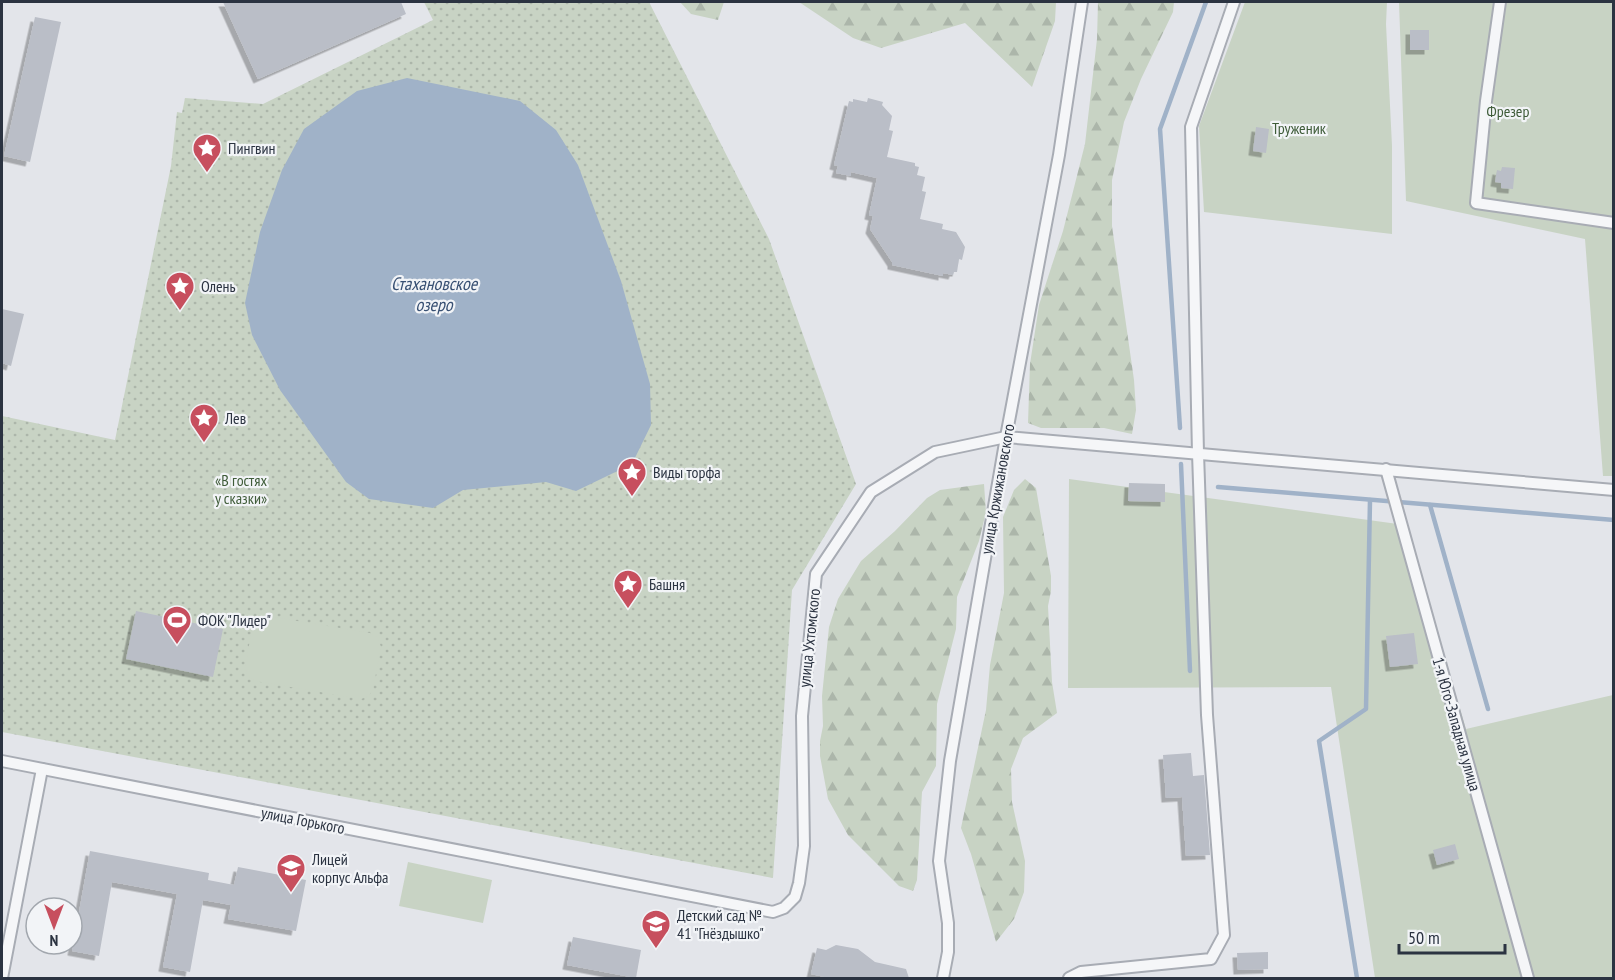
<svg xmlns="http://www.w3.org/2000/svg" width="1615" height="980" font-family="'PT Sans Narrow',sans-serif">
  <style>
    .forest { fill: url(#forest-firs) }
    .park { fill: url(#park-dots) }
    .garden { fill: #c8d3c4 }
    .water { fill: #a0b2c8 }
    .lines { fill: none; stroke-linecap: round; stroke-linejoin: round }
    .stream { stroke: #a0b2c8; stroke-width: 4.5 }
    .building { fill: #babec7; filter: url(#shadow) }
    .minor-casing { stroke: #a8acb4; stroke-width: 14 }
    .minor { stroke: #f5f6f8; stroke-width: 10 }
    .labels { text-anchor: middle; stroke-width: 4.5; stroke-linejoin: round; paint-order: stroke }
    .park-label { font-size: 16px; fill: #3f5c39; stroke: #f2f4f7 }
    .poi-label { font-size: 16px; fill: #2b3341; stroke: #f2f4f7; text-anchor: start }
    .street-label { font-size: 16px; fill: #2b3341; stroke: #f2f4f7 }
    .water-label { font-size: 18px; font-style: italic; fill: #385073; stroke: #f2f4f7 }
  </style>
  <defs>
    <pattern id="forest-firs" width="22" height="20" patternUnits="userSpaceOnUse" patternTransform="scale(1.5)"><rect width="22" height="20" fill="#c8d3c4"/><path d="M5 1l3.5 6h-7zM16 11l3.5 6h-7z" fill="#acb6aa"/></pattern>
    <pattern id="park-dots" width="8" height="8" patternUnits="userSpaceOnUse" patternTransform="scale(1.5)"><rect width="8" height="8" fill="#c8d3c4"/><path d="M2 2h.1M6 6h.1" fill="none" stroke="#acb6aa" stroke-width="1.8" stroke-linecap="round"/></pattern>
    <filter id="shadow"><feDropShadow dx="-4.5" dy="4.5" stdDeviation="0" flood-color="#0004"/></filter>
  </defs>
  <rect width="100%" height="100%" fill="#e3e5ea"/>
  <!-- forest -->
  <g class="forest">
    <path d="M680,2h44l-6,18 -27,-6z"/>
    <path d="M799,2h257l-1,19 -23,66 -67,-64 -84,25 -28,-10z"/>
    <path d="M1098,2h76l-1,10 -32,67 -17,43 -12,58v46l22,154 2,30 -4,24 -28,-6h-63l-13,-5 2,-59 9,-59 24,-74 22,-87 12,-105z"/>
    <path d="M1025,479l11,9 15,88v15l-3,15 4,76 5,31 -34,25 -12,31 1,33 13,59 -1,31 -10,27 -18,23 -25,-88 -10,-26 25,-118 4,-45 14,-72 -1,-76 11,-27z"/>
    <path d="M984,484l2,28 -7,29 -22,56 -1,32 -19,75 -1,62 -14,26 -5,88 -4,11 -14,-5 -51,-51 -20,-36 -8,-43v-15l3,-15 -1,-30 7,-69 9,-28 23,-38 34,-30 32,-33 13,-8z"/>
  </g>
  <!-- park -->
  <path class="park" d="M424,2h225l120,237 87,245 -64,106 -19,288 -771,-146v-316l113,24 56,-274 6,-54 5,1 3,-15 78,6 170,-84z"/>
  <!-- garden -->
  <g class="garden">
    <path d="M1245,2h142l-1,22 6,122v88l-188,-22 -5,-86z"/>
    <path d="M1399,2h214v474h-10l-18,-237 -179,-38z"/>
    <path d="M1069,479l336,46 61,204 147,-34v283h-238l-44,-291 -263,1z"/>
    <path d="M267,616l103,17 8,5 3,9 -8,42 -4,7 -8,3 -106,-18 -7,-5 -3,-8 8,-45 5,-6z"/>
    <path d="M408,862l84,18 -9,43 -84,-17z"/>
  </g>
  <!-- water -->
  <path class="water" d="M407,78l113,23 36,29 22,35 43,116 29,103 1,41 -19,39 -56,27 -30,-9 -83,8 -30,18 -64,-9 -23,-17 -66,-92 -28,-55 -7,-32 15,-71 22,-62 22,-41 53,-38z"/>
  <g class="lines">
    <!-- stream -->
    <g class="stream">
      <path d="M1180,428l-20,-299 46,-127"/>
      <path d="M1181,464l9,207"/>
      <path d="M1218,487l396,33"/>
      <path d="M1430,505l58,204"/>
      <path d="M1357,978l-38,-237 47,-32 4,-209"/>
    </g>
  </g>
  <!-- building -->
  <g class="building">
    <path d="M223,2h178l5,12 -148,65z"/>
    <path d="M35,17l26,5 -31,140 -26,-6z"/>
    <rect x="1410" y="30" width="19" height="20"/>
    <path d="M868,98l15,4 -1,3 10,11 -3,14 4,1 -6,26 28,6v3l4,1 -2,8 8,2 -3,14 4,1 -6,27 23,5 -1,5 14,3 9,15 -3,13 -3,-1 -2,13h-3l-1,3 -10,-2v3l-51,-11v-3l-22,-33 3,-13 -4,-1 8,-37 -26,-6v4l-15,-3 2,-7 -4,-1 15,-64 4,1v-3l14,3z"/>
    <path d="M1256,127l13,2 -3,24 -13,-2z"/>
    <path d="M1502,167l13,1 -2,21 -12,-1v-5l-6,-1 2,-12 4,1z"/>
    <path d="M2,309l22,5 -13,52 -9,-3z"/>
    <path d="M1129,483l36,1v18l-37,-1z"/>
    <path d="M136,611l87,18 -10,48 -87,-18z"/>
    <path d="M1414,633l4,31 -28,3 -4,-31z"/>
    <path d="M1191,753l2,23 11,-1 6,80 -24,1 -4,-59 -16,1 -3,-43z"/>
    <path d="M1455,844l4,15 -22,6 -4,-15z"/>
    <path d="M90,851l119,22 -1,7 26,5 4,-18 68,13 -10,51 -68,-12 3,-14 -28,-5 -13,72 -27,-5 14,-73 -65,-12 -13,74 -27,-5z"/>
    <path d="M573,937l68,13 -5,28 -69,-13z"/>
    <path d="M836,945l22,4 17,13 31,7 3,9h-80l-18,-4 6,-26 9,2z"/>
    <path d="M1268,952v17l-30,1 -1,-17z"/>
  </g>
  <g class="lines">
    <!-- minor casing -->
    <g class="minor-casing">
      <g id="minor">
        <path d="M1500,2l-14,99 -10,102 138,20"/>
        <path d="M1386,469l142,509"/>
        <path d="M2,761l771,151 11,-4 11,-11 4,-14 5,-37 -2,-130 14,-142 55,-82 64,-40 71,-15 608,53"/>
        <path d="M2,978l40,-209"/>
        <path d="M943,978l5,-26v-29l-9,-62 11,-100 56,-324 53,-282 23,-153"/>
        <path d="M1069,978l12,-6 130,-13 13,-24 -17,-220 -9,-262 -7,-326 43,-125"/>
      </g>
    </g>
    <!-- minor -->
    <use href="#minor" class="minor"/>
  </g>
  <!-- icons -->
  <defs>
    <g id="sight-pin" transform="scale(1.5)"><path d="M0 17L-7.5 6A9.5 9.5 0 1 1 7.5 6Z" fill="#c74f5e" stroke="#f2f4f7"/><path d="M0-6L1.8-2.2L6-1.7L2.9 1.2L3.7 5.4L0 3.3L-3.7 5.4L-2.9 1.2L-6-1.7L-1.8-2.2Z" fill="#fff"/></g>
    <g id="stadium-pin" transform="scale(1.5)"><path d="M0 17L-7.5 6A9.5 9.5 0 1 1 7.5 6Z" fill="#c74f5e" stroke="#f2f4f7"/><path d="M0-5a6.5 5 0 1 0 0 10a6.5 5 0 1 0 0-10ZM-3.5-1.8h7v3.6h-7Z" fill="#fff"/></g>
    <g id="school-pin" transform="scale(1.5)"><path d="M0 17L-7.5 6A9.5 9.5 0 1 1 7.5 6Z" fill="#c74f5e" stroke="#f2f4f7"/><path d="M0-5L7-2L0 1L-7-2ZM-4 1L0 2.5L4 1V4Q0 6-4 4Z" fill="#fff"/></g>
  </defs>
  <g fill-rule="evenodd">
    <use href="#sight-pin" x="207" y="148"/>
    <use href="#sight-pin" x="180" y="286"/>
    <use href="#sight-pin" x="204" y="418"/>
    <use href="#sight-pin" x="632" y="472"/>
    <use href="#sight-pin" x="628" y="584"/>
    <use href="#stadium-pin" x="177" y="620"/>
    <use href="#school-pin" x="291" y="868"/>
    <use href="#school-pin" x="656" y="924"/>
  </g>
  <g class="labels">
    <!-- park labels -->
    <g class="park-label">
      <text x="1508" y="117">Фрезер</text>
      <text x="1299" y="134">Труженик</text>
      <text x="241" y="486">«В гостях<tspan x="241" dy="18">у сказки»</tspan></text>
    </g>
    <!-- poi labels -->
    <g class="poi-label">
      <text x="228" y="154">Пингвин</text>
      <text x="201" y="292">Олень</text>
      <text x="225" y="424">Лев</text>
      <text x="653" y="478">Виды торфа</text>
      <text x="649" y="590">Башня</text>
      <text x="198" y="626">ФОК "Лидер"</text>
      <text x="312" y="865">Лицей<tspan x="312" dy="18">корпус Альфа</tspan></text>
      <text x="677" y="921">Детский сад №<tspan x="677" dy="18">41 "Гнёздышко"</tspan></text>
    </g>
    <!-- street labels -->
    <g class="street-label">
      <text transform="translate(997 489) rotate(-80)" y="6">улица Кржижановского</text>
      <text transform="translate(809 638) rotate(-84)" y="6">улица Ухтомского</text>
      <text transform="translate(1457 724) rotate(74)" y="6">1-я Юго-Западная улица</text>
      <text transform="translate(303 820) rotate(11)" y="6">улица Горького</text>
    </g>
    <!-- water labels -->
    <g class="water-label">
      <text x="434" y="290">Стахановское<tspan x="434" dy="21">озеро</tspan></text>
    </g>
  </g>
  <!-- border -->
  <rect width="1615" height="980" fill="none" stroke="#2b3341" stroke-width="6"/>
  <!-- north arrow -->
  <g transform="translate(54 926) rotate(180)"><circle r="28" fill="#f2f4f7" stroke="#a2a7ae" stroke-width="1.5"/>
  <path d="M0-4.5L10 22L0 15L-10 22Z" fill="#c74f5e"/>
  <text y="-9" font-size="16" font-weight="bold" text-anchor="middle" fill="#2b3341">N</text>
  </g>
  <!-- scale -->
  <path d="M1399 944v9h106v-9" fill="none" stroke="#2b3341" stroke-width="3"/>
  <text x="1408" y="944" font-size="18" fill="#2b3341" stroke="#f2f4f7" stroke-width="4.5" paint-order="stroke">50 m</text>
</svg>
